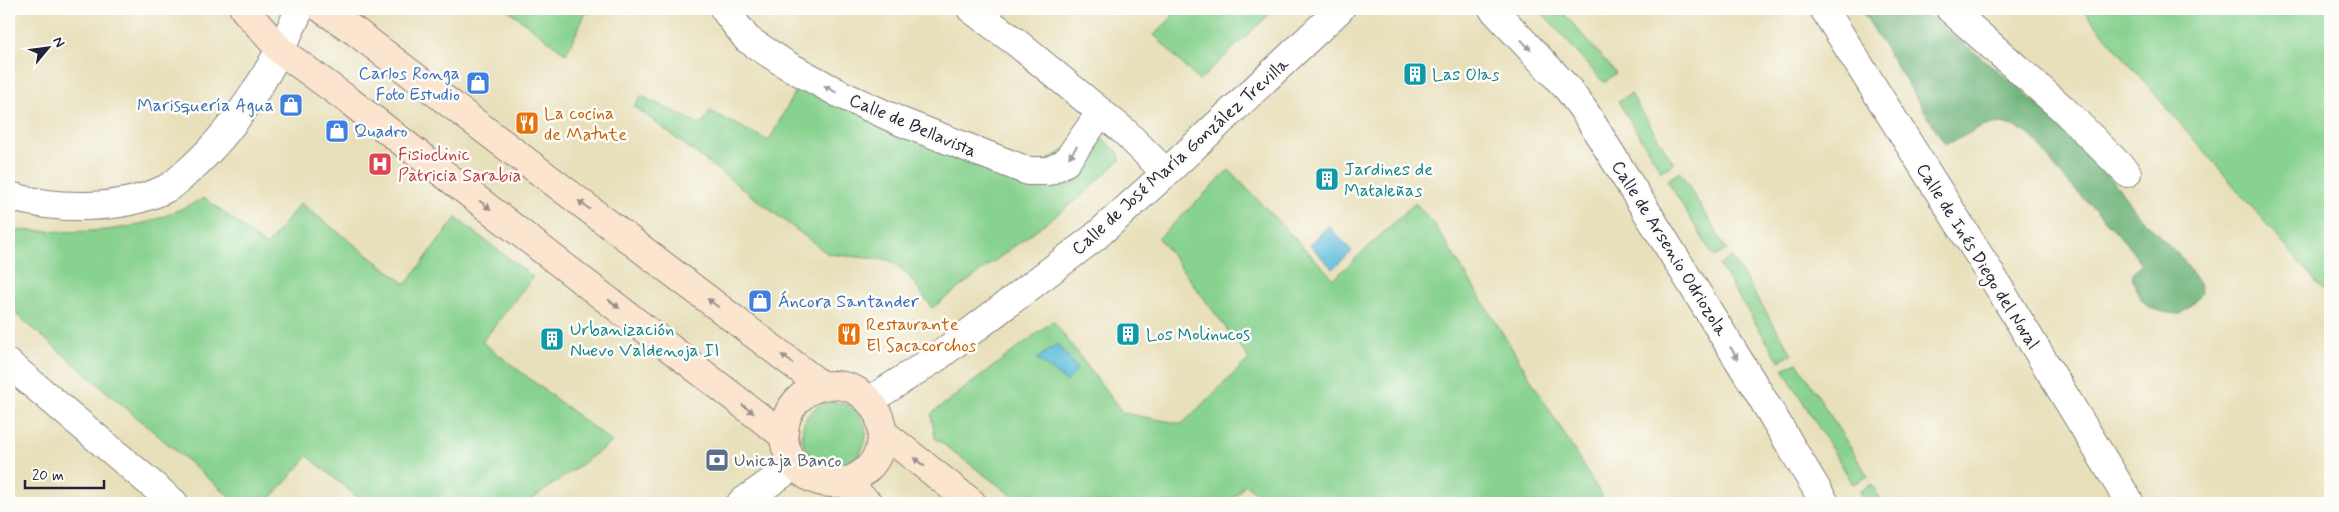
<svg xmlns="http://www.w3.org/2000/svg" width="2339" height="512" font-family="Mynerve,sans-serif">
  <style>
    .green { fill: #88d28f; stroke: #557a65 }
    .forest { fill: #6eb47a; stroke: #486b5a }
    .water { fill: #5dbddc; stroke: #40708c }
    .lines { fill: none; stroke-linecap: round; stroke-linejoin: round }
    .street-casing { stroke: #85817b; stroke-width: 30 }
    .secondary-casing { stroke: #85817b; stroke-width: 30 }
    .street { stroke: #fff; stroke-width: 28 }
    .secondary { stroke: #fbe5cf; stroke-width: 28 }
    .oneway { fill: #9c9ca7 }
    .oneway2 { fill: #998d8c }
    .labels { text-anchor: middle; stroke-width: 5; stroke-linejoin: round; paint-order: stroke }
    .shop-label { font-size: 18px; fill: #366cbe; stroke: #fdfcf7; text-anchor: end }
    .culture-label { font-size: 18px; fill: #0d838f; stroke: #fdfcf7; text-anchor: start }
    .food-label { font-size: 18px; fill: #c56008; stroke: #fdfcf7; text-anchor: start }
    .street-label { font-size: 18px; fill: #22223b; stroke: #fdfcf7 }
    .health-label { font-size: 18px; fill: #be3a42; stroke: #fdfcf7; text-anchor: start }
    .service-label { font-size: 18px; fill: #4e5e75; stroke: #fdfcf7; text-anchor: start }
  </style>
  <rect width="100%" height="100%" fill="#fdfcf7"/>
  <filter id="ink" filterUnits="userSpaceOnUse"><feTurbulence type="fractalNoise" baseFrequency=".02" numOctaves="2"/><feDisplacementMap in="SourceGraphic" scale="10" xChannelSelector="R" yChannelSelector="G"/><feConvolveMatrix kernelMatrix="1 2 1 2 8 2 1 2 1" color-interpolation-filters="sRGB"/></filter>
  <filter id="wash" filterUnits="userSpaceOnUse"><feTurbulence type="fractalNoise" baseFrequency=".0096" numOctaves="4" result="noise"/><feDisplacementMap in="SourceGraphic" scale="20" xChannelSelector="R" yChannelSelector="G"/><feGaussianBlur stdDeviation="1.12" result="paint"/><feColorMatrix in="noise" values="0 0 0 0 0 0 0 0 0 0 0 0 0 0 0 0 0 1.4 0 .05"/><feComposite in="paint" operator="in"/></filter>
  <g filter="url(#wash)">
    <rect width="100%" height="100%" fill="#e8e0bb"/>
    <!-- green -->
    <g class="green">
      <path d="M507,9h81l-22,45z"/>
      <path d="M1164,9h111l-76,72 -45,-46 19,-19z"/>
      <path d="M1539,9h21l56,64 -12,10z"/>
      <path d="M2082,9h248v289z"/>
      <path d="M800,82l215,97 80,-47 23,20 2,8 -36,34 -152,114c-13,-17 -24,-39 -44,-48l-60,-6 -194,-148 7,-10 61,29 8,-14 59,30z"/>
      <path d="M1631,94l43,70 -13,7 -43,-70z"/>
      <path d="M1229,170l105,109 81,-76 19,21 68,108 104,171h-336l-25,-19 -15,19h-208l-87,-65 -4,-24 122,-93 70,92 59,11 67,-65 -90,-121z"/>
      <path d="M1680,172l47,78 -13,7 -47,-77z"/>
      <path d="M205,198l62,48 33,-43 106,81 50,-66 77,59 -51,65 130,100 -85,61h-163l-56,-47 -41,47h-30l-228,-195v-78c43,1 89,5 131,-6 22,-5 44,-17 65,-26z"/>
      <path d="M1732,257l60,97 -13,7 -60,-96z"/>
      <path d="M1797,362l71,114 -15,8 -70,-115z"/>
      <circle cx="834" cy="434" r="32"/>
      <path d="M1872,484l11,19h-18l-6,-11z"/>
    </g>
    <!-- forest -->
    <path class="forest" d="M1861,9h59l101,80 71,68 26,30 18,26 46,45 17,26 2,9 -9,12 -12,9c-30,-2 -41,-8 -48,-39l9,-11c-21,-33 -51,-58 -77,-86 -13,-13 -22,-34 -37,-45 -5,-3 -12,-7 -17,-8 -25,-7 -43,13 -65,19z"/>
    <!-- water -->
    <g class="water">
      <path d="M1328,226l24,25 -19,18 -23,-24z"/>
      <path d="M1057,344l20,25 -10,13 -30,-23z"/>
    </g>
  </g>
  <g filter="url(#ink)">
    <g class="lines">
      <!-- street casing -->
      <g class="street-casing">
        <g id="street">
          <path d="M724,9l23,30 40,26 55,30 62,28 124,48h21l17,-9 35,-50"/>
          <path d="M971,9l46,34 108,89 41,41"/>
          <path d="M1493,9l75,80 17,23 171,276 69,115"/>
          <path d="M1824,9l163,259 143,235"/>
          <path d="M1950,9l113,100 64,64"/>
          <path d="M9,196c47,14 111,15 156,-7 8,-3 15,-10 21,-16 50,-43 87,-105 114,-164"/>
          <path d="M9,364l165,139"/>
          <path d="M869,401l67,-43 159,-121 71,-64 174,-164"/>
          <path d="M741,503l54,-38"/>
        </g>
      </g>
      <!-- secondary casing -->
      <g class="secondary-casing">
        <g id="secondary">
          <path d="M244,9l37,42 67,49 436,336"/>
          <path d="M322,9l34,23 466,354"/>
          <circle cx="833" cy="434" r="49"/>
          <path d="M882,432l90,71"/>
          <path d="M844,482l24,21"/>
        </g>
      </g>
      <!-- street -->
      <use href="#street" class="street"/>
      <!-- secondary -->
      <use href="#secondary" class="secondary"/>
    </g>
    <!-- one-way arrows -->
    <defs><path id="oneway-solid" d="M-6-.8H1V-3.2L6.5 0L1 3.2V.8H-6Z" transform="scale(1.25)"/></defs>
    <g class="oneway">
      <use href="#oneway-solid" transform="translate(1526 45) rotate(47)"/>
      <use href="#oneway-solid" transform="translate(830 89) rotate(-151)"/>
      <use href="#oneway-solid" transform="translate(1073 152) rotate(125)"/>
      <use href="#oneway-solid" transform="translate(1734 353) rotate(58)"/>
    </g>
    <g class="oneway2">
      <use href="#oneway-solid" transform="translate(485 205) rotate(37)"/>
      <use href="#oneway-solid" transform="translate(584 205) rotate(-143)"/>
      <use href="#oneway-solid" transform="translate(713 303) rotate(-143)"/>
      <use href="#oneway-solid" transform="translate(614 304) rotate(38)"/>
      <use href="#oneway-solid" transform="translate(787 359) rotate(-143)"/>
      <use href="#oneway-solid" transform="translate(748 409) rotate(36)"/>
      <use href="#oneway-solid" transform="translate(919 462) rotate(-142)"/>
    </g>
  </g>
  <!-- icons -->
  <defs>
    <g id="building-square" transform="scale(1.25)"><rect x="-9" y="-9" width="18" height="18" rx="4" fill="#0f9aa8" stroke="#fdfcf7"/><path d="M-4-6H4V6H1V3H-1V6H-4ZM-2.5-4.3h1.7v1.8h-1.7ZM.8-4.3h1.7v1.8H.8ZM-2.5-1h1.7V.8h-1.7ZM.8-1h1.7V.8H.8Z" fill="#fff"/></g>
    <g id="shop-square" transform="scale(1.25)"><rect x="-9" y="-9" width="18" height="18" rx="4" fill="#3f7fe0" stroke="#fdfcf7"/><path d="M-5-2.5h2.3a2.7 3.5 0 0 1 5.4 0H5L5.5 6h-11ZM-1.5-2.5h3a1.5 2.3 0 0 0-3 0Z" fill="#fff"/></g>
    <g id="restaurant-square" transform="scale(1.25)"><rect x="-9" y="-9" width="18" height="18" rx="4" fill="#e8710a" stroke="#fdfcf7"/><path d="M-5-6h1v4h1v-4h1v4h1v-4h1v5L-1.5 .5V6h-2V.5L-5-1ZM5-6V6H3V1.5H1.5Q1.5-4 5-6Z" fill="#fff"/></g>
    <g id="hospital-square" transform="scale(1.25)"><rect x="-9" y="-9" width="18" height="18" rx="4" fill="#e0444e" stroke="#fdfcf7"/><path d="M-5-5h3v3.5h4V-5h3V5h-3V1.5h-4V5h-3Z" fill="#fff"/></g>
    <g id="bank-square" transform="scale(1.25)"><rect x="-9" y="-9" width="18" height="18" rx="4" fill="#5c6f8a" stroke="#fdfcf7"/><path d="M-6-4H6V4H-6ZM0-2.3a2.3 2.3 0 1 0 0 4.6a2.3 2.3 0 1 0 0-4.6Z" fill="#fff"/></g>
  </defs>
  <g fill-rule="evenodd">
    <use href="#building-square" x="1415" y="74"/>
    <use href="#shop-square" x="478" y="83"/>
    <use href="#shop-square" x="291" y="105"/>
    <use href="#restaurant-square" x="527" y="123"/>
    <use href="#shop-square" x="337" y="131"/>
    <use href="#hospital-square" x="380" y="164"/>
    <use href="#building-square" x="1327" y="179"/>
    <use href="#shop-square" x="760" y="301"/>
    <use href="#restaurant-square" x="849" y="334"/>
    <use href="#building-square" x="1128" y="334"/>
    <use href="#building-square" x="552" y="339"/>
    <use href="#bank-square" x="717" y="460"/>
  </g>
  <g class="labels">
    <!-- shop labels -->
    <g class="shop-label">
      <text x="460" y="79">Carlos Ronga<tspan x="460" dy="21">Foto Estudio</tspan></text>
      <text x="274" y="111">Marisquería Agua</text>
      <text x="354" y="137" text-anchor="start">Quadro</text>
      <text x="778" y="307" text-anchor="start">Áncora Santander</text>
    </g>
    <!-- culture labels -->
    <g class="culture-label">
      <text x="1432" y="80">Las Olas</text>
      <text x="1344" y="175">Jardines de<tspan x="1344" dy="21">Mataleñas</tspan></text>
      <text x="570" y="335">Urbanización<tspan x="570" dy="21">Nuevo Valdenoja II</tspan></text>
      <text x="1146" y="340">Los Molinucos</text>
    </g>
    <!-- food labels -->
    <g class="food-label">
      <text x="544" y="119">La cocina<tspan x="544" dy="21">de Matute</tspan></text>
      <text x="866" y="330">Restaurante<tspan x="866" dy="21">El Sacacorchos</tspan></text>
    </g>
    <!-- street labels -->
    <g class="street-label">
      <text transform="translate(913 125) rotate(23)" y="6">Calle de Bellavista</text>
      <text transform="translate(1180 156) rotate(-42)" y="6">Calle de José María González Trevilla</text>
      <text transform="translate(1670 248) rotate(58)" y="6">Calle de Arsenio Odriozola</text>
      <text transform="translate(1978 256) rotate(58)" y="6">Calle de Inés Diego del Noval</text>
    </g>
    <!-- health labels -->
    <g class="health-label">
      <text x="398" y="160">Fisioclinic<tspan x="398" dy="21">Patricia Sarabia</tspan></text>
    </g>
    <!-- service labels -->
    <g class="service-label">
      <text x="734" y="466">Unicaja Banco</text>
    </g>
  </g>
  <!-- margin -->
  <rect width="2339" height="512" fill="none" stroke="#fdfcf7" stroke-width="30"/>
  <!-- north arrow -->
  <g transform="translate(48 48) rotate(61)" stroke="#fdfcf7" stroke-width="4" paint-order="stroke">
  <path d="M0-4L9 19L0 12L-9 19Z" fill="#22223b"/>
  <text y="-8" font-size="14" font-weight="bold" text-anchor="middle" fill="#22223b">N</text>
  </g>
  <!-- scale -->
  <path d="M25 480v8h79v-8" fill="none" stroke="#22223b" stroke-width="2.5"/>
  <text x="32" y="480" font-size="15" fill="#22223b" stroke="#fdfcf7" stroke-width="4" paint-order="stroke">20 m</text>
</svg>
